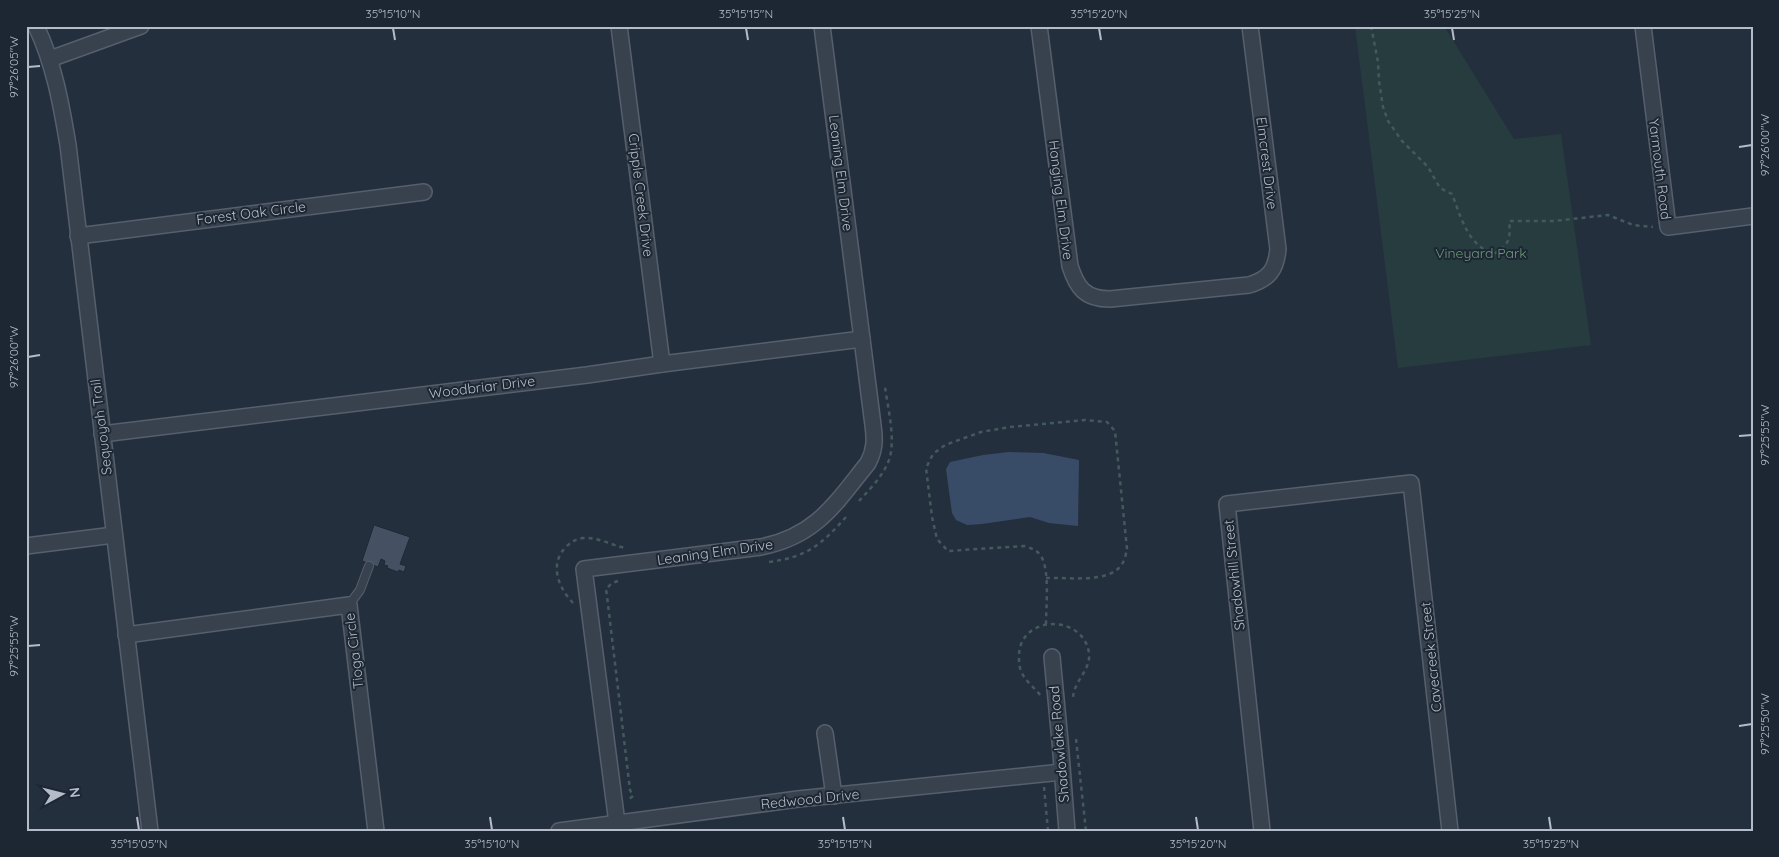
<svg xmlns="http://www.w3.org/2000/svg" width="1779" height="857" font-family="Quicksand,sans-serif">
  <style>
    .green { fill: #263c3f }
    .water { fill: #394c67 }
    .building { fill: #455162; stroke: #1f2835 }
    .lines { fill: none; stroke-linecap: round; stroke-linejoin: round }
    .lane-casing { stroke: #565f6c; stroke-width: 10 }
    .street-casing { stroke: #565f6c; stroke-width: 18 }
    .path { stroke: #44595c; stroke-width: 2.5; stroke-dasharray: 4 4; stroke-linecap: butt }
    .lane { stroke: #38414e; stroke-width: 8 }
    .street { stroke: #38414e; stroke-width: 15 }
    .ticks { fill: none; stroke: #b4bcc9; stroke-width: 2 }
    .labels { text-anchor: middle; stroke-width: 4; stroke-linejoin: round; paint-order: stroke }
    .street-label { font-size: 14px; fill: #b4bcc9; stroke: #1d2633 }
    .park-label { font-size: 14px; fill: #6b9a76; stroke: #1d2633 }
    .neatline { fill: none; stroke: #b4bcc9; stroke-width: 2 }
    .ticks-label { font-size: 12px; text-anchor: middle; fill: #b4bcc9 }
  </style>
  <rect width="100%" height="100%" fill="#242f3e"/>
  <!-- green -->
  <path class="green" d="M1355,26h89l70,113 47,-5 30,211 -193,23z"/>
  <!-- water -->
  <path class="water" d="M1009,452l34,1 36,7 -1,66 -29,-3 -19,-6 -48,7 -15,1 -11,-5 -4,-7 -6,-44 4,-7 33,-7z"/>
  <!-- building -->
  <path class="building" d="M374,525l36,12 -10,27 6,2 -2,6 -5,-2 -1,2 -11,-4 1,-2 -4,-1 1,-4 -4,-2 -3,8 -16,-6z"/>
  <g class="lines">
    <!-- lane casing -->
    <g class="lane-casing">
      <path id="lane" d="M349,605l11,-15 9,-24"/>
    </g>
    <!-- street casing -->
    <g class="street-casing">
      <g id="street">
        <path d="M36,26c18,38 25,77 32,119l82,686"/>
        <path d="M619,26l43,338"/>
        <path d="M1039,26l31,240c7,22 15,33 40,33l139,-14c20,-6 27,-15 29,-36l-28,-223"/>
        <path d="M1643,26l25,201 85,-11"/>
        <path d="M50,59l91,-33"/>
        <path d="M78,236l346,-44"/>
        <path d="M102,434l485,-59 75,-11 200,-25"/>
        <path d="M26,546l88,-11"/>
        <path d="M126,635l223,-30 27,226"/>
        <path d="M1052,657l8,84 7,90"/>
        <path d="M825,733l9,63"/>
        <path d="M617,823l-33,-254 177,-22c55,-11 74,-43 107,-84 7,-13 7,-24 5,-38l-51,-399"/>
        <path d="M559,831l239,-32 264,-27"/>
        <path d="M1262,831l-35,-327 184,-21 39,348"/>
      </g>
    </g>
    <!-- path -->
    <g class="path">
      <path d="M1371,26l7,36 1,19 4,26 5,14 14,20 26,26 12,21 12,6c9,23 15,50 41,60 16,-7 18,-17 16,-33h45l54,-6 25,10 20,2"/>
      <path d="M859,501c11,-12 24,-25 30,-41 7,-20 -1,-51 -4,-73"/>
      <path d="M769,562c38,-5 52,-17 77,-45"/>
      <path d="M1046,578c21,-1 64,6 76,-14 3,-4 4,-11 5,-15l-12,-118 -8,-9 -22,-2 -75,7 -29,5 -36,13 -12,9 -7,14 6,49 5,22 11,12 76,-5c7,2 13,4 17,10 9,15 5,50 5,68"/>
      <path d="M618,581l-6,2 -6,6 1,7 23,194 3,6 -5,4"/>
      <path d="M573,603c-15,-16 -24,-39 -7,-56 5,-5 10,-8 17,-9 15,-1 28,7 42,10"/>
      <path d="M1040,695c-6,-8 -15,-14 -19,-24 -2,-5 -2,-10 -2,-15 0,-41 64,-43 70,-3 2,18 -16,28 -16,46"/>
      <path d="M1076,739l10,92"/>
      <path d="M1044,787l4,44"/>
    </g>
    <!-- lane -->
    <use href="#lane" class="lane"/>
    <!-- street -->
    <use href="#street" class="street"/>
  </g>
  <!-- ticks -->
  <path class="ticks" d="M393,28l2,12M746,28l2,12M1099,28l2,12M1452,28l2,12M28,67l12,-1M1739,147l13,-2M28,357l12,-2M1739,436l13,-1M28,646l12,-1M1739,726l13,-2M137,817l2,13M490,817l2,13M843,817l2,13M1196,817l2,13M1549,817l2,13"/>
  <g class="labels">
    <!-- street labels -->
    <g class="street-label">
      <text transform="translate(1267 163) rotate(83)" y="5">Elmcrest Drive</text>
      <text transform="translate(1660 169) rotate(83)" y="5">Yarmouth Road</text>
      <text transform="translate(841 173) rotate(83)" y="5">Leaning Elm Drive</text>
      <text transform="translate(641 195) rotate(83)" y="5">Cripple Creek Drive</text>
      <text transform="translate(1061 200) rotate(83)" y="5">Hanging Elm Drive</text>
      <text transform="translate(251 213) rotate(-7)" y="5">Forest Oak Circle</text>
      <text transform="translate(482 387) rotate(-7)" y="5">Woodbriar Drive</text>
      <text transform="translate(101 427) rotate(-97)" y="5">Sequoyah Trail</text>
      <text transform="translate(715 552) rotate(-8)" y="5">Leaning Elm Drive</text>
      <text transform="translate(1234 575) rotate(-96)" y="5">Shadowhill Street</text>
      <text transform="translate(354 651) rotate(-97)" y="5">Tioga Circle</text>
      <text transform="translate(1431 657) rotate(-96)" y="5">Cavecreek Street</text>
      <text transform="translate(1059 744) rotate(-95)" y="5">Shadowlake Road</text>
      <text transform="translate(810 799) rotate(-6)" y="5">Redwood Drive</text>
    </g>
    <!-- park labels -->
    <g class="park-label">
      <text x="1481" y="258">Vineyard Park</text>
    </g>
  </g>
  <!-- border -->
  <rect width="1779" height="857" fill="none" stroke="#1d2633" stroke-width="55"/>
  <!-- north arrow -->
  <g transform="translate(62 794) rotate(83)" stroke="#1d2633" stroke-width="4" paint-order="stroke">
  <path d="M0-4L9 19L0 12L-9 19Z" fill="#b4bcc9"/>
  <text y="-8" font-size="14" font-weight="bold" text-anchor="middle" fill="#b4bcc9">N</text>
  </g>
  <rect x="28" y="28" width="1724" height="802" class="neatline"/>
  <g class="ticks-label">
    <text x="393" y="18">35°15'10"N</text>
    <text x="746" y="18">35°15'15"N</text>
    <text x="1099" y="18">35°15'20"N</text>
    <text x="1452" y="18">35°15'25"N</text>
    <text transform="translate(14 67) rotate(-90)" y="4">97°26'05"W</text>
    <text transform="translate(1765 145) rotate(-90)" y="4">97°26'00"W</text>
    <text transform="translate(14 357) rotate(-90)" y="4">97°26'00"W</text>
    <text transform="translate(1765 435) rotate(-90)" y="4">97°25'55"W</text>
    <text transform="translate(14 646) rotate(-90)" y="4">97°25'55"W</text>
    <text transform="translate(1765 724) rotate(-90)" y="4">97°25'50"W</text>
    <text x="139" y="848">35°15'05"N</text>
    <text x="492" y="848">35°15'10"N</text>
    <text x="845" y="848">35°15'15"N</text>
    <text x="1198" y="848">35°15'20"N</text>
    <text x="1551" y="848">35°15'25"N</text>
  </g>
</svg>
